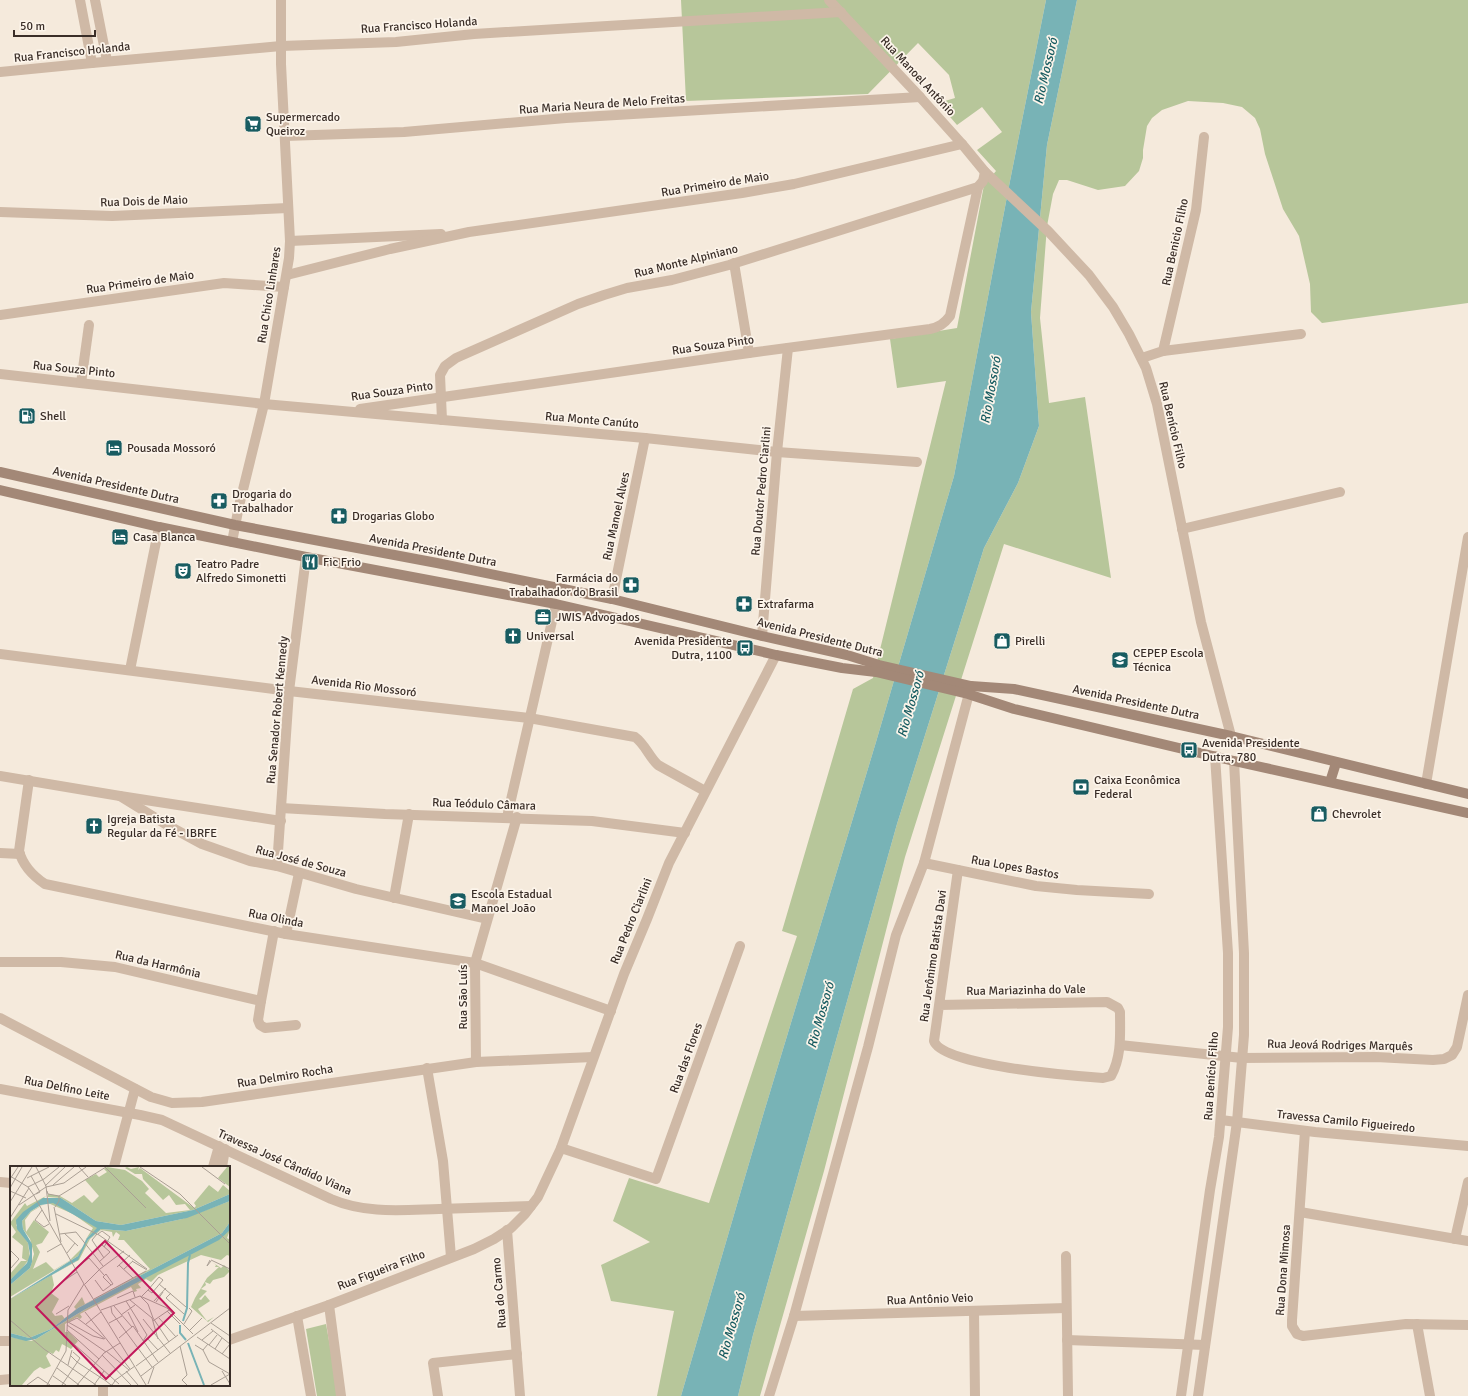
<svg xmlns="http://www.w3.org/2000/svg" width="1468" height="1396" font-family="Signika,sans-serif">
  <style>
    .green { fill: #b7c69a }
    .water { fill: #78b3b6 }
    .lines { fill: none; stroke-linecap: round; stroke-linejoin: round }
    .street { stroke: #cfb9a6; stroke-width: 10 }
    .secondary { stroke: #a38877; stroke-width: 10 }
    .labels { text-anchor: middle; stroke-width: 3.5; stroke-linejoin: round; paint-order: stroke }
    .street-label { font-size: 12px; fill: #3a2e28; stroke: #fcf4ea }
    .poi-label { font-size: 12px; fill: #3a2e28; stroke: #fcf4ea; text-anchor: start }
    .water-label { font-size: 13px; font-style: italic; fill: #185c61; stroke: #fcf4ea }
    .inset-river { fill: none; stroke: #78b3b6; stroke-width: 2 }
    .inset-road { fill: none; stroke: #aa9f94; stroke-width: 1 }
    .view { fill: #c2185b; fill-opacity: 0.15; stroke: #c2185b; stroke-width: 2 }
    .inset-edge { fill: none; stroke: #3a2e28; stroke-width: 2 }
  </style>
  <rect width="100%" height="100%" fill="#f5eadc"/>
  <!-- green -->
  <g class="green">
    <path d="M681,0h365l-37,186 -55,290 -78,266 -112,370 -83,284h-24l17,-85 -63,-10 -10,-36 49,-23 -37,-21 16,-43 80,25 88,-267 -15,-5 71,-242 20,-11 73,-297 -49,7 -7,-49 67,-11 27,-143 12,-14 -19,-21 25,-18 -20,-25 -25,18 -19,-22 17,-5 -6,-23 -31,-32 -50,51 -182,7z"/>
    <path d="M1077,0h391v303l-146,20 -11,-11 -1,-28 -11,-48 -16,-27 -18,-55 -5,-25 -5,-11 -13,-11 -19,-4 -35,-2 -26,9 -10,8 -5,8 -4,24v8l-4,13 -14,15 -27,4 -31,-10h-8l-6,14 -6,32 -7,92 9,85 36,-6 26,181 -107,-34 -99,313 -81,314 -64,225h-22l15,-61 144,-511 87,-276 34,-65 21,-57 -8,-114 16,-167z"/>
    <path d="M326,1324l13,72h-22l-11,-67z"/>
  </g>
  <!-- water -->
  <path class="water" d="M1046,0h31l-30,145 -16,167 8,114 -21,57 -34,65 -87,276 -144,511 -15,61h-57l83,-284 112,-370 78,-266 55,-290z"/>
  <g class="lines">
    <!-- street -->
    <g class="street">
      <path d="M80,0l12,63"/>
      <path d="M95,0l12,61"/>
      <path d="M829,0l91,97 42,47 23,28 63,59 41,44 24,32 16,27 17,34 11,36 44,218 30,114"/>
      <path d="M0,72l92,-9 189,-17 115,-4 78,-8 367,-22"/>
      <path d="M285,136l119,-4 162,-14 354,-21"/>
      <path d="M0,212l112,4 176,-8"/>
      <path d="M290,241l151,-7"/>
      <path d="M734,263l15,90"/>
      <path d="M287,275l103,-26 79,-17 273,-39 52,-9 168,-40"/>
      <path d="M0,315l224,-32 60,4"/>
      <path d="M1163,351l138,-17"/>
      <path d="M1142,358l21,-7 33,-141 8,-73"/>
      <path d="M0,374l264,30 381,34 132,14 140,10"/>
      <path d="M81,383l8,-58"/>
      <path d="M360,409l389,-56 181,-24c9,-2 14,-5 20,-13l28,-129"/>
      <path d="M442,420l-2,-45 5,-9 11,-8 122,-54 26,-9 23,-7 45,-8 57,-15 249,-78 5,-6 2,-9"/>
      <path d="M1182,529l158,-37"/>
      <path d="M232,542l7,-36 25,-102 25,-146 1,-17 -9,-177v-64"/>
      <path d="M612,599l33,-161"/>
      <path d="M762,636l15,-184 11,-104"/>
      <path d="M0,654l289,37 240,27 106,19c10,7 14,20 23,28l47,26"/>
      <path d="M130,670l29,-143"/>
      <path d="M0,776l120,20 161,25"/>
      <path d="M29,780l-10,71c4,15 14,25 26,33l241,50 189,29 136,48"/>
      <path d="M1426,784l42,-247"/>
      <path d="M120,796l47,29 35,19 48,17 27,5 79,23 131,30"/>
      <path d="M281,808l104,6 207,7 93,12"/>
      <path d="M507,817l49,-213"/>
      <path d="M0,853l20,1"/>
      <path d="M924,863l112,23 41,4 72,4"/>
      <path d="M277,866l12,-175 17,-134"/>
      <path d="M394,898l15,-84"/>
      <path d="M274,931l-13,70 -3,19 2,5 5,3 31,-3"/>
      <path d="M286,934l13,-61"/>
      <path d="M0,962h61l54,5 146,34"/>
      <path d="M939,1005l168,-3 11,6 2,4c0,22 2,44 -9,64l-8,2c-27,-2 -161,-12 -169,-37l24,-171"/>
      <path d="M0,1018l151,79 21,6 30,-1 274,-40 117,-5"/>
      <path d="M1120,1045l122,13 134,-1 57,3 11,-1 8,-4 5,-8 11,-52"/>
      <path d="M476,1062l-1,-99 42,-146"/>
      <path d="M427,1068l16,93 8,96"/>
      <path d="M0,1089l140,26 22,5 169,79c35,15 71,11 108,10 31,-1 61,-2 92,-3"/>
      <path d="M1221,1120l94,12 153,14"/>
      <path d="M1305,1131l-13,189v6l5,8 6,2 103,-12 62,1"/>
      <path d="M561,1148l95,31 84,-233"/>
      <path d="M114,1167l21,-78"/>
      <path d="M213,1167l6,-21"/>
      <path d="M222,1167l3,-18"/>
      <path d="M0,1182l11,1"/>
      <path d="M1300,1212l168,29"/>
      <path d="M507,1230l13,166"/>
      <path d="M1455,1239l13,-57"/>
      <path d="M1066,1256l2,140"/>
      <path d="M329,1305l12,91"/>
      <path d="M974,1311l1,85"/>
      <path d="M297,1316l14,80"/>
      <path d="M794,1316l272,-8"/>
      <path d="M1417,1324l13,72"/>
      <path d="M229,1340l100,-35 145,-56 20,-10 17,-11 14,-14 13,-17 23,-49 63,-174 23,-55 22,-56 107,-208"/>
      <path d="M1067,1340l138,5"/>
      <path d="M0,1341h11"/>
      <path d="M0,1380l11,-1"/>
      <path d="M103,1385v11"/>
      <path d="M438,1396l-5,-33 84,-9"/>
      <path d="M769,1396l25,-80 74,-269 28,-112 28,-72 47,-177"/>
      <path d="M1181,1396l29,-206 9,-53 9,-110v-74l-13,-197"/>
      <path d="M1198,1396l39,-274 7,-87v-82l-10,-192"/>
    </g>
    <!-- secondary -->
    <g class="secondary">
      <path d="M0,472l235,53 202,38 175,36 150,37 85,19 32,10 92,21 43,3 217,47 237,58"/>
      <path d="M0,490l159,37 147,30 250,47 220,51 66,13 34,4 92,22 46,15 220,52 234,52"/>
      <path d="M1330,782l6,-19"/>
    </g>
  </g>
  <!-- icons -->
  <defs>
    <g id="supermarket-square" transform="scale(0.9)"><rect x="-9" y="-9" width="18" height="18" rx="4" fill="#185c61" stroke="#fcf4ea"/><path d="M-6-5.5h2.5l.6 2H6L4.5 2H-2.5L-4.4-4H-6ZM-1.5 3.2a1.3 1.3 0 1 0 .1 0ZM3 3.2a1.3 1.3 0 1 0 .1 0Z" fill="#fff"/></g>
    <g id="fuel-square" transform="scale(0.9)"><rect x="-9" y="-9" width="18" height="18" rx="4" fill="#185c61" stroke="#fcf4ea"/><path d="M-5.5-6h7V0h2V4h1.3V-2.5L3-4.5l.8-.8L6-3V5H2.5V1h-1V6h-7ZM-4.2-4.7v3.2H.2V-4.7Z" fill="#fff"/></g>
    <g id="hotel-square" transform="scale(0.9)"><rect x="-9" y="-9" width="18" height="18" rx="4" fill="#185c61" stroke="#fcf4ea"/><path d="M-6-4.5h1.5V1H6V5H4.5V3h-9V5H-6ZM-4 0a1.8 1.8 0 1 1 3.6 0ZM.5 0V-2.5h3Q6-2.5 6 0Z" fill="#fff"/></g>
    <g id="pharmacy-square" transform="scale(0.9)"><rect x="-9" y="-9" width="18" height="18" rx="4" fill="#185c61" stroke="#fcf4ea"/><path d="M-2-6h4v4h4v4h-4v4h-4v-4h-4v-4h4Z" fill="#fff"/></g>
    <g id="restaurant-square" transform="scale(0.9)"><rect x="-9" y="-9" width="18" height="18" rx="4" fill="#185c61" stroke="#fcf4ea"/><path d="M-5-6h1v4h1v-4h1v4h1v-4h1v5L-1.5 .5V6h-2V.5L-5-1ZM5-6V6H3V1.5H1.5Q1.5-4 5-6Z" fill="#fff"/></g>
    <g id="theatre-square" transform="scale(0.9)"><rect x="-9" y="-9" width="18" height="18" rx="4" fill="#185c61" stroke="#fcf4ea"/><path d="M-5-5.5Q0-4 5-5.5V0Q5 5 0 6Q-5 5-5 0ZM-3.3-2.5H-1v1.5H-3.3ZM1-2.5H3.3v1.5H1ZM-2.8 1Q0 5.5 2.8 1Z" fill="#fff"/></g>
    <g id="office-square" transform="scale(0.9)"><rect x="-9" y="-9" width="18" height="18" rx="4" fill="#185c61" stroke="#fcf4ea"/><path d="M-6-3h4V-5.5h4V-3h4V5H-6ZM-1-4.5V-3h2v-1.5ZM-6 0V1H6V0Z" fill="#fff"/></g>
    <g id="church-square" transform="scale(0.9)"><rect x="-9" y="-9" width="18" height="18" rx="4" fill="#185c61" stroke="#fcf4ea"/><path d="M-1.2-6h2.4v3.5h3.3v2.4h-3.3V6h-2.4V-.1h-3.3v-2.4h3.3Z" fill="#fff"/></g>
    <g id="shop-square" transform="scale(0.9)"><rect x="-9" y="-9" width="18" height="18" rx="4" fill="#185c61" stroke="#fcf4ea"/><path d="M-5-2.5h2.3a2.7 3.5 0 0 1 5.4 0H5L5.5 6h-11ZM-1.5-2.5h3a1.5 2.3 0 0 0-3 0Z" fill="#fff"/></g>
    <g id="bus-square" transform="scale(0.9)"><rect x="-9" y="-9" width="18" height="18" rx="4" fill="#185c61" stroke="#fcf4ea"/><path d="M-5-6H5V4H4V6H2V4H-2V6H-4V4H-5ZM-3.5-4V0h7V-4ZM-3.5 1.2v1.5H-2V1.2ZM2 1.2v1.5H3.5V1.2Z" fill="#fff"/></g>
    <g id="school-square" transform="scale(0.9)"><rect x="-9" y="-9" width="18" height="18" rx="4" fill="#185c61" stroke="#fcf4ea"/><path d="M0-5L7-2L0 1L-7-2ZM-4 1L0 2.5L4 1V4Q0 6-4 4Z" fill="#fff"/></g>
    <g id="bank-square" transform="scale(0.9)"><rect x="-9" y="-9" width="18" height="18" rx="4" fill="#185c61" stroke="#fcf4ea"/><path d="M-6-4H6V4H-6ZM0-2.3a2.3 2.3 0 1 0 0 4.6a2.3 2.3 0 1 0 0-4.6Z" fill="#fff"/></g>
  </defs>
  <g fill-rule="evenodd">
    <use href="#supermarket-square" x="253" y="124"/>
    <use href="#fuel-square" x="27" y="416"/>
    <use href="#hotel-square" x="114" y="448"/>
    <use href="#pharmacy-square" x="219" y="501"/>
    <use href="#pharmacy-square" x="339" y="516"/>
    <use href="#hotel-square" x="120" y="537"/>
    <use href="#restaurant-square" x="310" y="562"/>
    <use href="#theatre-square" x="183" y="571"/>
    <use href="#pharmacy-square" x="631" y="585"/>
    <use href="#pharmacy-square" x="744" y="604"/>
    <use href="#office-square" x="543" y="617"/>
    <use href="#church-square" x="513" y="636"/>
    <use href="#shop-square" x="1002" y="641"/>
    <use href="#bus-square" x="745" y="648"/>
    <use href="#school-square" x="1120" y="660"/>
    <use href="#bus-square" x="1189" y="750"/>
    <use href="#bank-square" x="1081" y="787"/>
    <use href="#shop-square" x="1319" y="814"/>
    <use href="#church-square" x="94" y="826"/>
    <use href="#school-square" x="458" y="901"/>
  </g>
  <g class="labels">
    <!-- street labels -->
    <g class="street-label">
      <text transform="translate(419 25) rotate(-4)" y="4">Rua Francisco Holanda</text>
      <text transform="translate(72 52) rotate(-6)" y="4">Rua Francisco Holanda</text>
      <text transform="translate(918 76) rotate(47)" y="4">Rua Manoel Antônio</text>
      <text transform="translate(602 104) rotate(-4)" y="4">Rua Maria Neura de Melo Freitas</text>
      <text transform="translate(715 184) rotate(-9)" y="4">Rua Primeiro de Maio</text>
      <text transform="translate(144 201) rotate(-2)" y="4">Rua Dois de Maio</text>
      <text transform="translate(1175 242) rotate(-78)" y="4">Rua Benicio Filho</text>
      <text transform="translate(686 261) rotate(-14)" y="4">Rua Monte Alpiniano</text>
      <text transform="translate(140 282) rotate(-8)" y="4">Rua Primeiro de Maio</text>
      <text transform="translate(269 295) rotate(-81)" y="4">Rua Chico Linhares</text>
      <text transform="translate(713 345) rotate(-8)" y="4">Rua Souza Pinto</text>
      <text transform="translate(74 369) rotate(6)" y="4">Rua Souza Pinto</text>
      <text transform="translate(392 391) rotate(-8)" y="4">Rua Souza Pinto</text>
      <text transform="translate(592 420) rotate(5)" y="4">Rua Monte Canúto</text>
      <text transform="translate(1173 425) rotate(77)" y="4">Rua Benício Filho</text>
      <text transform="translate(116 485) rotate(13)" y="4">Avenida Presidente Dutra</text>
      <text transform="translate(761 491) rotate(-85)" y="4">Rua Doutor Pedro Ciarlini</text>
      <text transform="translate(616 516) rotate(-78)" y="4">Rua Manoel Alves</text>
      <text transform="translate(433 550) rotate(11)" y="4">Avenida Presidente Dutra</text>
      <text transform="translate(820 637) rotate(14)" y="4">Avenida Presidente Dutra</text>
      <text transform="translate(364 686) rotate(7)" y="4">Avenida Rio Mossoró</text>
      <text transform="translate(1136 702) rotate(12)" y="4">Avenida Presidente Dutra</text>
      <text transform="translate(277 710) rotate(-85)" y="4">Rua Senador Robert Kennedy</text>
      <text transform="translate(484 804) rotate(2)" y="4">Rua Teódulo Câmara</text>
      <text transform="translate(301 861) rotate(15)" y="4">Rua José de Souza</text>
      <text transform="translate(1015 867) rotate(10)" y="4">Rua Lopes Bastos</text>
      <text transform="translate(276 918) rotate(11)" y="4">Rua Olinda</text>
      <text transform="translate(631 921) rotate(-68)" y="4">Rua Pedro Ciarlini</text>
      <text transform="translate(933 956) rotate(-82)" y="4">Rua Jerônimo Batista Davi</text>
      <text transform="translate(158 964) rotate(13)" y="4">Rua da Harmônia</text>
      <text transform="translate(1026 990) rotate(-1)" y="4">Rua Mariazinha do Vale</text>
      <text transform="translate(463 997) rotate(-90)" y="4">Rua São Luís</text>
      <text transform="translate(1340 1045) rotate(1)" y="4">Rua Jeová Rodriges Marquês</text>
      <text transform="translate(686 1058) rotate(-70)" y="4">Rua das Flores</text>
      <text transform="translate(285 1076) rotate(-9)" y="4">Rua Delmiro Rocha</text>
      <text transform="translate(1211 1076) rotate(-86)" y="4">Rua Benício Filho</text>
      <text transform="translate(67 1088) rotate(11)" y="4">Rua Delfino Leite</text>
      <text transform="translate(1346 1121) rotate(6)" y="4">Travessa Camilo Figueiredo</text>
      <text transform="translate(285 1162) rotate(24)" y="4">Travessa José Cândido Viana</text>
      <text transform="translate(381 1270) rotate(-21)" y="4">Rua Figueira Filho</text>
      <text transform="translate(1283 1270) rotate(-86)" y="4">Rua Dona Mimosa</text>
      <text transform="translate(499 1293) rotate(-95)" y="4">Rua do Carmo</text>
      <text transform="translate(930 1299) rotate(-2)" y="4">Rua Antônio Veio</text>
    </g>
    <!-- poi labels -->
    <g class="poi-label">
      <text x="266" y="121">Supermercado<tspan x="266" dy="14">Queiroz</tspan></text>
      <text x="40" y="420">Shell</text>
      <text x="127" y="452">Pousada Mossoró</text>
      <text x="232" y="498">Drogaria do<tspan x="232" dy="14">Trabalhador</tspan></text>
      <text x="352" y="520">Drogarias Globo</text>
      <text x="133" y="541">Casa Blanca</text>
      <text x="323" y="566">Fic Frio</text>
      <text x="196" y="568">Teatro Padre<tspan x="196" dy="14">Alfredo Simonetti</tspan></text>
      <text x="618" y="582" text-anchor="end">Farmácia do<tspan x="618" dy="14">Trabalhador do Brasil</tspan></text>
      <text x="757" y="608">Extrafarma</text>
      <text x="556" y="621">JWIS Advogados</text>
      <text x="526" y="640">Universal</text>
      <text x="732" y="645" text-anchor="end">Avenida Presidente<tspan x="732" dy="14">Dutra, 1100</tspan></text>
      <text x="1015" y="645">Pirelli</text>
      <text x="1133" y="657">CEPEP Escola<tspan x="1133" dy="14">Técnica</tspan></text>
      <text x="1202" y="747">Avenida Presidente<tspan x="1202" dy="14">Dutra, 780</tspan></text>
      <text x="1094" y="784">Caixa Econômica<tspan x="1094" dy="14">Federal</tspan></text>
      <text x="1332" y="818">Chevrolet</text>
      <text x="107" y="823">Igreja Batista<tspan x="107" dy="14">Regular da Fé - IBRFE</tspan></text>
      <text x="471" y="898">Escola Estadual<tspan x="471" dy="14">Manoel João</tspan></text>
    </g>
    <!-- water labels -->
    <g class="water-label">
      <text transform="translate(1045 71) rotate(-77)" y="5">Rio Mossoró</text>
      <text transform="translate(990 390) rotate(-80)" y="5">Rio Mossoró</text>
      <text transform="translate(910 704) rotate(-74)" y="5">Rio Mossoró</text>
      <text transform="translate(820 1015) rotate(-74)" y="5">Rio Mossoró</text>
      <text transform="translate(731 1326) rotate(-74)" y="5">Rio Mossoró</text>
    </g>
  </g>
  <!-- overview -->
  <g transform="translate(10 1166)">
    <rect width="220" height="220" fill="#f5eadc"/>
    <path d="M97,1l18,3 17,11 7,8 -4,4 21,20 24,-3 -5,-6 -9,1 -7,-10 -6,5 -20,-21 -1,-5h-7l-10,-6 2,-1 4,2 8,-2 -1,3 2,-2 54,40 2,-2 -2,-3 15,-18 9,7 5,-7 7,6v3l-37,16 -72,15 -25,-4 -35,-23 -13,-1v-3l12,2 12,7 12,-8 8,8 7,-7 -14,-16 11,-6 3,3 8,-5 -3,-3zM217,1h3v20l-12,-9zM36,30l-30,29 12,18 2,15 -9,12 -11,10v-6l11,-13h6l-5,-3 1,-12 -11,-9 4,-5 -6,-9 15,-20 2,3zM220,35v21l-8,11 -144,75 -27,21 -22,9 -19,-5v-34l66,-38 12,-21 13,-11 25,2 56,-12zM91,64l11,2 1,5 3,-5 4,3 -2,5h6l26,29 -65,35 -3,-7 -8,10 2,2 -11,10 -3,-4 -7,1 -3,-4 7,-13 -8,-6 3,-8 -2,-10 27,-15 11,-21zM36,37l-15,9 -6,8 1,12 8,-12 15,12 -7,11 -6,2 4,7 -7,17 13,-7 8,8 15,-9 15,-15 2,-7 7,-11 -20,-14 -25,-11h7l43,25 -11,10 -2,6 -7,12 -68,41v-12l20,-17 4,-14 -4,-15 -7,-10 -1,-8 9,-10zM220,64l-3,8 3,2v16l-3,-1 -6,5 -20,-5 -43,20 -7,7 -5,-3 -8,5 3,4 -5,1 1,2 -3,1 -3,-5 -51,27 2,3 -2,2 -3,-2 -12,7v8h4l9,9 -7,8 -9,-5 -3,8 -3,-2 -3,4 -4,-2 -3,4 5,10 -7,3 -4,-2 -6,4 -12,14h-12v-48l21,4 5,-2 48,-29zM202,96l9,6 3,-3 6,6 -6,6 -11,3 -3,4 -5,-2 1,3 -5,4 6,2 -8,8 2,1 4,-5 5,6 -12,8 9,12 7,-4 -6,5 -17,-15 4,-9 12,-20 12,-11h-4l1,-2z" fill="#b7c69a" fill-rule="evenodd"/>
    <path d="M220,28v7l-43,17 -61,13 -25,-2 -13,11 -10,20 -68,39 68,-43 9,-18 10,-10 -44,-25 -12,2 -10,6 -9,10 1,8 9,15v18l-2,6 -20,17v-5l17,-17 3,-9 -2,-11 -11,-14 -1,-9 7,-8 20,-14h18l35,23 25,4 72,-15zM220,56v8l-11,10 -135,70 -48,29 -10,2 -16,-4v-4l19,5 22,-9 27,-21 144,-75z" fill="#78b3b6"/>
    <path class="inset-river" d="M173,155l4,-13 1,-45 2,-8M170,159v8l6,7M178,177l16,42"/>
    <path class="inset-road" d="M26,1l10,19 4,35M69,1l9,10M95,1l41,41M130,1l40,27 50,50M192,1l23,17M0,10l18,11 5,7 51,90 62,101M21,10l9,16 -4,2M17,12l22,-11M0,13l8,-12M43,19l21,-18M35,20l20,-19M18,21l16,-8 15,-12M0,22l12,-21M0,25l16,7M37,25l1,3 11,2 47,-29M0,36l22,-35M9,39l27,-18 18,-4 22,-16M44,41l7,35M45,41l4,-6v-5M32,44l-7,10 9,7 5,-3M46,48l43,21 48,34M0,52l19,-30M54,67l14,13M50,68l16,-2 27,34M87,68l-5,6 12,18M88,68l4,-3 8,6 -6,10M0,84l9,9 -9,10M37,86l14,-8M57,87l8,-10M200,94l-3,6 4,-5M201,94l19,9M122,95l15,9M89,96l11,-10 -9,-8M109,99l14,13M107,101l13,-12M66,102l13,-10 15,17M114,103l9,-8M85,114l8,11M52,116l15,-10M75,118l15,-15 24,-18M149,118l27,23M93,125l8,-6 2,-1 -7,-10 -3,3 8,8M161,127l-5,5 18,16M130,130l27,12 26,26M130,130l8,8 5,14 16,24M132,130l6,-6 11,-13 4,3 -11,13 -4,-3M107,132l16,-7 2,6M84,133l52,-28M120,134l22,18 6,21M116,135l21,34 -4,6M144,135l12,-13M146,136l7,-10M104,140l18,21M101,141l1,6 40,54M91,144l39,-14M157,145l13,13M75,146l45,57M118,146l10,20M46,148l13,-8M111,149l14,-10M149,152l17,19M133,153l27,34M0,154l34,29 52,36M143,155l16,-11M58,156l25,14 11,3M59,156l8,-4 28,21M99,157l13,-7M201,157l19,13M76,158l15,-12M174,158l8,-13 -3,-3M57,159l39,27M123,160l25,36M201,163l19,15M57,164l32,29M180,164l12,-12M187,171l33,22M57,172l52,46M109,172l14,-12M137,172l11,12M192,174l11,-9M185,179l8,5 5,-6M199,179l8,-10M170,180l7,29 -5,5 5,5M205,183l7,-11M193,184l6,12 21,12M96,185l23,19M212,188l8,-10M92,189l29,30M61,190l6,6 29,19 5,4h1l3,-4M58,199l4,-15M126,200l42,-31M47,202l22,17M116,205l12,14M212,205l8,13M43,210l13,9M131,210l89,-68M104,215l21,-15M138,218l6,-17M17,219l11,-8 12,8M37,219l19,-34 2,-41 16,-26M52,219l18,-27 -7,-6M67,219l27,-32 16,-10M84,219l10,-14M201,219l19,-11"/>
    <path class="view" d="M95,75l69,72 -68,66 -70,-72z"/>
    <rect width="220" height="220" class="inset-edge"/>
  </g>
  <!-- scale -->
  <path d="M14 30v6h81v-6" fill="none" stroke="#3a2e28" stroke-width="2"/>
  <text x="20" y="30" font-size="12" fill="#3a2e28" stroke="#fcf4ea" stroke-width="3" paint-order="stroke">50 m</text>
</svg>
